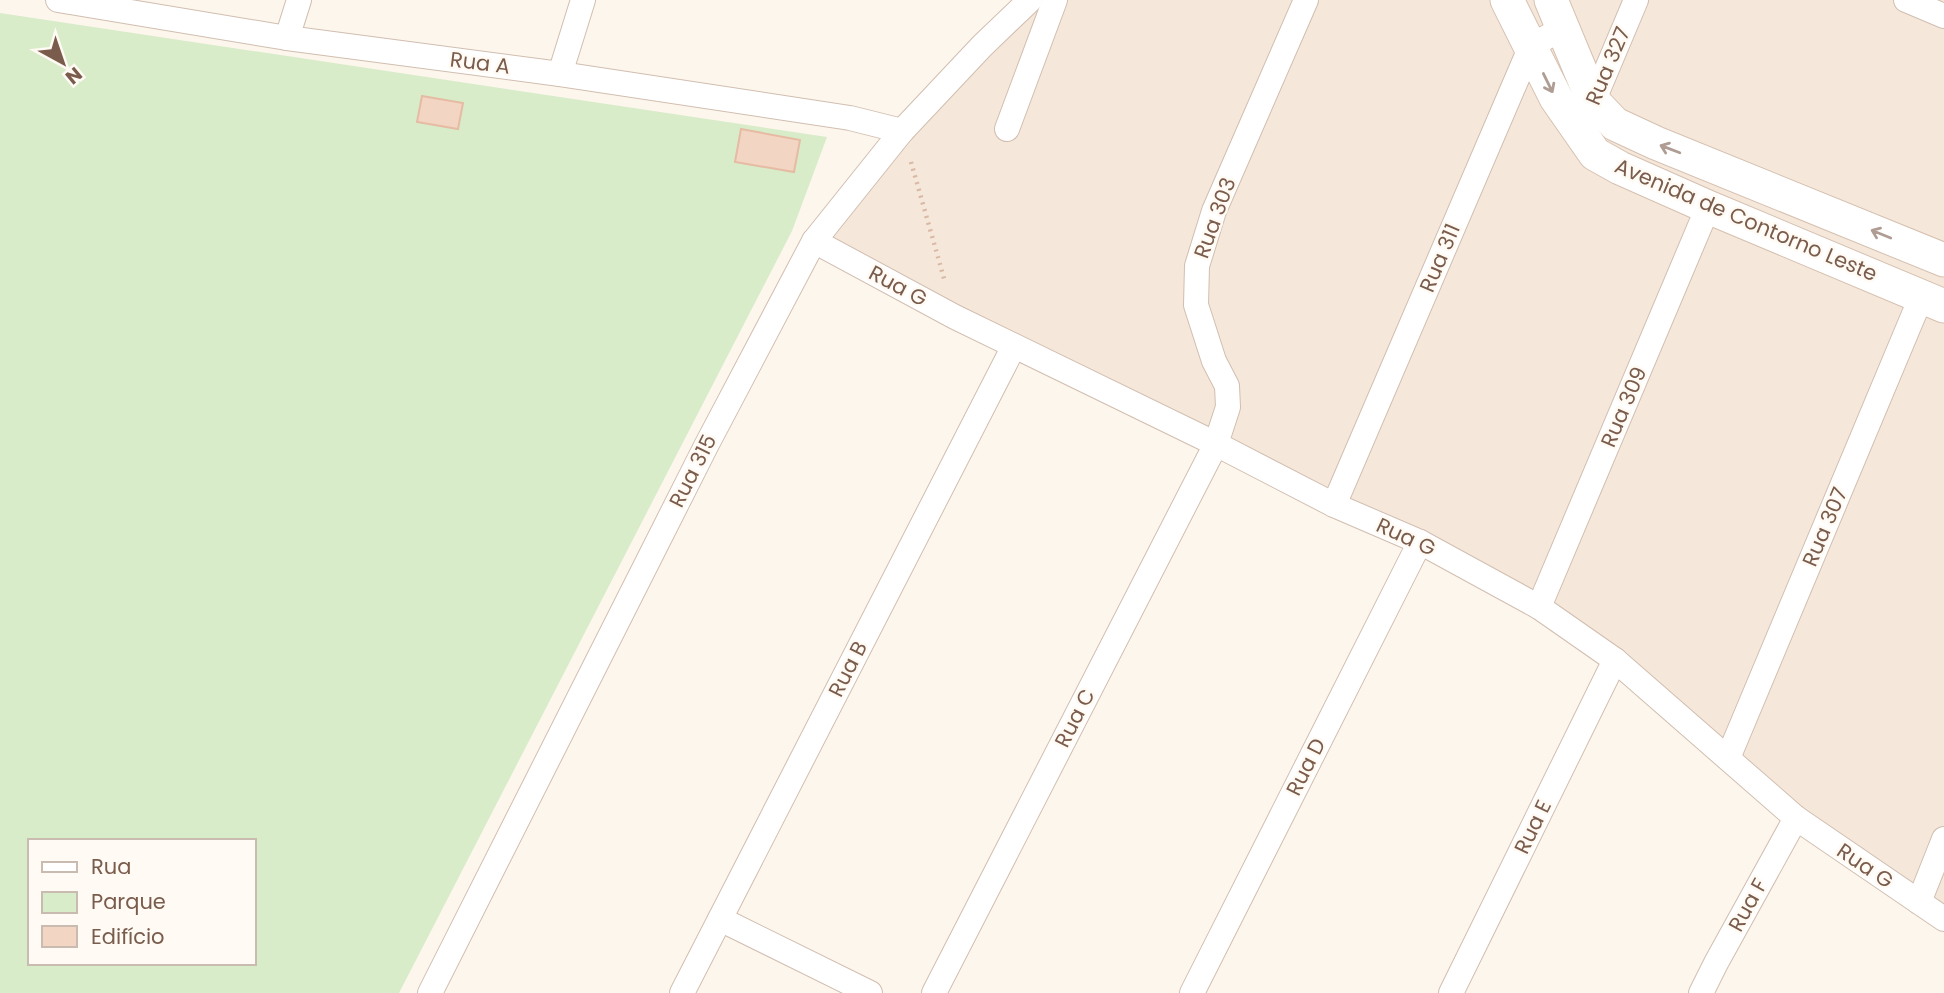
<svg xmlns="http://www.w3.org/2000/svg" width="1944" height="993" font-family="Poppins,sans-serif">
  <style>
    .residential { fill: #f5e8da }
    .green { fill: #d8ecc9; fill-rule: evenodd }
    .building { fill: #f3d5c3; stroke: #e6bba3; stroke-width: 2 }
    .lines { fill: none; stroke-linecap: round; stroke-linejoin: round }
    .street-casing { stroke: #d1beb0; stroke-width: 26 }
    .secondary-casing { stroke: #d6c0b0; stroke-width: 35 }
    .path { stroke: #d9b8a5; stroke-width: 4.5; stroke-dasharray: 2 5; stroke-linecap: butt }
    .street { stroke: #fff; stroke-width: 24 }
    .secondary { stroke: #fff; stroke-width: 33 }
    .oneway { stroke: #af9d94 }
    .labels { text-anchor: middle; stroke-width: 5; stroke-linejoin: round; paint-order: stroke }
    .street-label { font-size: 21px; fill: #7a5c4d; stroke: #fffaf3 }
  </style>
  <rect width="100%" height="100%" fill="#fdf6ec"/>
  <!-- residential -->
  <path class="residential" d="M1030,0h914v919l-405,-312 -725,-366z"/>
  <!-- green -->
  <path class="green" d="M0,13l827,124 -35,94 -393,762h-399zM30,841h224v122h-224z"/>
  <!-- building -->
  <g class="building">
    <path d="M422,96l41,7 -5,26 -41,-7z"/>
    <path d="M741,129l59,11 -6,32 -59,-10z"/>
  </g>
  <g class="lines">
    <!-- street casing -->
    <g class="street-casing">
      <g id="street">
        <path d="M58,0l229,38 273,36 290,44 52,13"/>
        <path d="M1906,0l38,16"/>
        <path d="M287,38l12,-38"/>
        <path d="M560,74l23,-74"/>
        <path d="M1590,109l46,-109"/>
        <path d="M1007,129l48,-129"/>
        <path d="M814,241l141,76 261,127 118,61 86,37 119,65 76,53 181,158 148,101"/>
        <path d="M1334,505l197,-459 32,-18"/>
        <path d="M1539,607l169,-400"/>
        <path d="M1728,758l194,-463"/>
        <path d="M1919,902l25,-63"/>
        <path d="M720,919l150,74"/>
        <path d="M430,993l276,-547 108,-205 88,-110 80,-85 48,-46"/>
        <path d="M682,993l332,-647"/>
        <path d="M934,993l282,-549 12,-37 -1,-21 -13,-25 -18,-56 1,-39 17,-55 92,-211"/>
        <path d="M1192,993l228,-451"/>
        <path d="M1451,993l164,-333"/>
        <path d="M1701,993l15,-30 80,-145"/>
      </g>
    </g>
    <!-- secondary casing -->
    <g class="secondary-casing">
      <g id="secondary">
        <path d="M1507,0l49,98 39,56 25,14 88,39 236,99"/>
        <path d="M1551,0l42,101 22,23 41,19 288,117"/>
      </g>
    </g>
    <!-- path -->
    <path class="path" d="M911,162l34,120"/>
    <!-- street -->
    <use href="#street" class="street"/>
    <!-- secondary -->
    <use href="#secondary" class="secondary"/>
  </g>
  <!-- one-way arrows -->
  <defs><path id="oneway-shaft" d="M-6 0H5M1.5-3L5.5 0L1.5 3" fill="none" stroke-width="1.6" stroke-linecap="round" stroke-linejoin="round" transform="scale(1.75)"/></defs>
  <g class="oneway">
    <use href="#oneway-shaft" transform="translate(1548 83) rotate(64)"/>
    <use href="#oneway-shaft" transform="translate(1670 149) rotate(-159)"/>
    <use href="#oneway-shaft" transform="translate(1881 234) rotate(-158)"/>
  </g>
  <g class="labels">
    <!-- street labels -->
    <g class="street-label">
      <text transform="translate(480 63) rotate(7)" y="7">Rua A</text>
      <text transform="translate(1608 66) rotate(-67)" y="7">Rua 327</text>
      <text transform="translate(1215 218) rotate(-70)" y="7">Rua 303</text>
      <text transform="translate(1746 220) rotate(23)" y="7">Avenida de Contorno Leste</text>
      <text transform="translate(1440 258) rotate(-67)" y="7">Rua 311</text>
      <text transform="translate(898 286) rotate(28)" y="7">Rua G</text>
      <text transform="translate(1624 407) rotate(-67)" y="7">Rua 309</text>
      <text transform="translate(693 471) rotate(-63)" y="7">Rua 315</text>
      <text transform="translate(1825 527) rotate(-67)" y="7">Rua 307</text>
      <text transform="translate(1406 537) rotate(25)" y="7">Rua G</text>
      <text transform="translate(848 669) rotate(-63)" y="7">Rua B</text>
      <text transform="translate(1075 718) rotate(-63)" y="7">Rua C</text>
      <text transform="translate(1306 767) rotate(-63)" y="7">Rua D</text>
      <text transform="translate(1533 827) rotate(-64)" y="7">Rua E</text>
      <text transform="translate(1865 866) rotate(34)" y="7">Rua G</text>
      <text transform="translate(1748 905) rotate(-61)" y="7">Rua F</text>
    </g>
  </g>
  <!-- legend -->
  <rect x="28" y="839" width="228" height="126" fill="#fffaf3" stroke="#cabbb1" stroke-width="2"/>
  <rect x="42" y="862" width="35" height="10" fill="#ffffff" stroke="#cabbb1" stroke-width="2"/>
  <text x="91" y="874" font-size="21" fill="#7a5c4d">Rua</text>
  <rect x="42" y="892" width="35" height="21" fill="#d8ecc9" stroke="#cabbb1" stroke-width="2"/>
  <text x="91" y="909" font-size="21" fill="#7a5c4d">Parque</text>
  <rect x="42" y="926" width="35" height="21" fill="#f3d5c3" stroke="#cabbb1" stroke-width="2"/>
  <text x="91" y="944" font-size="21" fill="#7a5c4d">Edifício</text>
  <!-- north arrow -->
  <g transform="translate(63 63) rotate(140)" stroke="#fffaf3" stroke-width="5" paint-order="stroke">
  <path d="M0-5L12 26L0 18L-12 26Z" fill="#7a5c4d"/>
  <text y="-10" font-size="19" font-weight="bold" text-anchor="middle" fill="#7a5c4d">N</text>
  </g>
</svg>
